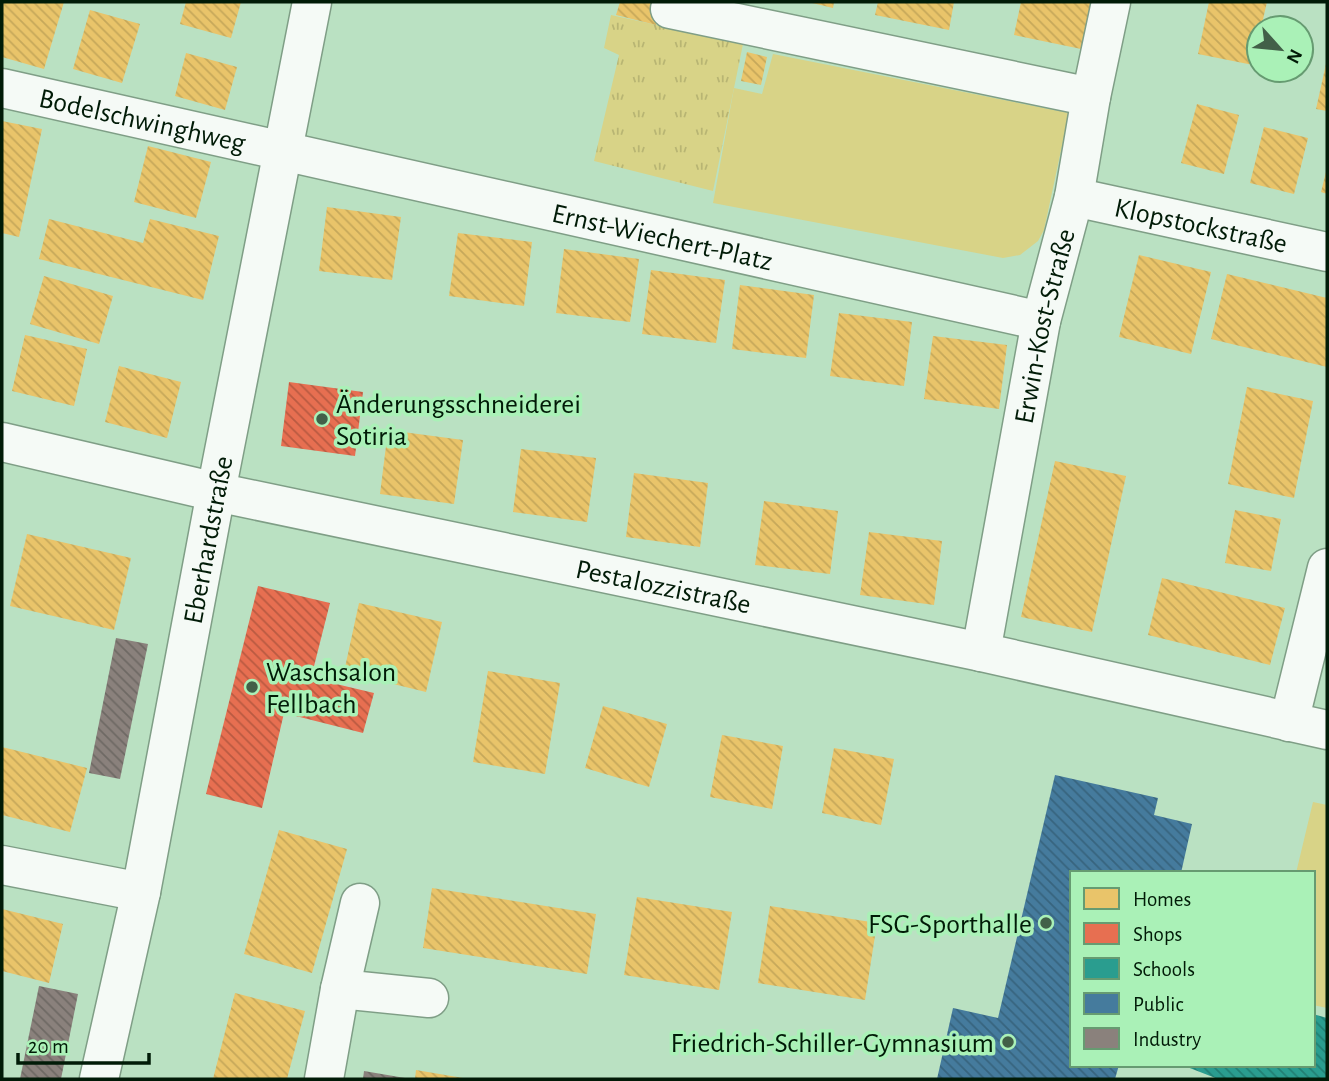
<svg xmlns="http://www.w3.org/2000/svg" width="1329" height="1081" font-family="'Alegreya Sans',sans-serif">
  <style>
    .grass { fill: #d8d387 }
    .park { fill: url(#park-tufts) }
    .homes { fill: url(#homes-back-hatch) }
    .shops { fill: url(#shops-back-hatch) }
    .schools { fill: url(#schools-back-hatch) }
    .public { fill: url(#public-back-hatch) }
    .industry { fill: url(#industry-back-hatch) }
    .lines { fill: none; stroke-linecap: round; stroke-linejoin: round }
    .street-casing { stroke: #7f9e86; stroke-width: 41 }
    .street { stroke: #f5faf6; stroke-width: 38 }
    .poi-dot { fill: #426048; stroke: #aaf1b7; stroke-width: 2.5 }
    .labels { text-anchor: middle; stroke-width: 7; stroke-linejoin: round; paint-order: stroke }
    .street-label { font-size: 28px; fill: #011b07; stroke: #aaf1b7 }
    .poi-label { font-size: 28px; fill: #011b07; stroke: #aaf1b7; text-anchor: start }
  </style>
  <defs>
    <pattern id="park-tufts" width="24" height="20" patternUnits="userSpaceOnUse" patternTransform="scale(1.75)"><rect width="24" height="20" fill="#d8d387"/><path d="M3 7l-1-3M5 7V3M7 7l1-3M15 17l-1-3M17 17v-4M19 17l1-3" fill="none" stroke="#b8b573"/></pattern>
    <pattern id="homes-back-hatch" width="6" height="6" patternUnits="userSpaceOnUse" patternTransform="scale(1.75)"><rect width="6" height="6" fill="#e9c46a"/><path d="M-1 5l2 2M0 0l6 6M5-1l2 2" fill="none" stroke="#c6a85a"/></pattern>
    <pattern id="shops-back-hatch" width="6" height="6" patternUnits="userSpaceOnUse" patternTransform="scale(1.75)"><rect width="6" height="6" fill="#e76f51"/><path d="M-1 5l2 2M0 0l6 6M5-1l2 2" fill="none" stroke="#b95a41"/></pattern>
    <pattern id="schools-back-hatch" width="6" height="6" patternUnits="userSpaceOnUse" patternTransform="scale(1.75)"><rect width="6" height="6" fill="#2a9d8f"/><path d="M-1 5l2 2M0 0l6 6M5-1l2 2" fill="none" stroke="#227f73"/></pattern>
    <pattern id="public-back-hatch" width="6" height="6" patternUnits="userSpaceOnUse" patternTransform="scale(1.75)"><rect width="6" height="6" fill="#457b9d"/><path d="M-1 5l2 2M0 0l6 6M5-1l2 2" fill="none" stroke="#37647e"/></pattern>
    <pattern id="industry-back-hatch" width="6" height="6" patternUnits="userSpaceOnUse" patternTransform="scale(1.75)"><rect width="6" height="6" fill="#8a817c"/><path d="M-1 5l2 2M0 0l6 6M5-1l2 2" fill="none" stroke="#6e6964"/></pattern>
  </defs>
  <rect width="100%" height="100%" fill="#bae1c2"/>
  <!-- grass -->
  <g class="grass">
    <path d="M773,54l296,59 -25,117 -6,11 -18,14 -17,3 -290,-55 21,-115 28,6z"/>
    <path d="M1313,802l14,3v203l-14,-3v-132h-17z"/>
  </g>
  <!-- park -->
  <path class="park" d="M611,15l132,29 -30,147 -119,-30 25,-106 -15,-7z"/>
  <!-- homes -->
  <g class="homes">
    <path d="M2,2h62l-20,67 -42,-12z"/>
    <path d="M186,2h55l-10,36 -51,-14z"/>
    <path d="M620,2h42l-6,23 -40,-10z"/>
    <path d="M808,2h26l-1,6z"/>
    <path d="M878,2h76l-5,28 -74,-15z"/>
    <path d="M1021,2h74l-9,48 -72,-15z"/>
    <path d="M1209,2h58l-6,26h-2v11l-6,26 -55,-11z"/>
    <path d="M90,10l50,14 -18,59 -49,-14z"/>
    <path d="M747,52l20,5 -6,28 -20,-4z"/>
    <path d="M186,53l51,14 -12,43 -50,-14z"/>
    <path d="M1326,64l1,1v46l-11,-2z"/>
    <path d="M1197,104l42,11 -15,59 -43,-11z"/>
    <path d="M2,121l40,8 -23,108 -17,-4z"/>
    <path d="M1264,127l44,11 -14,56 -44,-11z"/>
    <path d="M148,146l63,16 -15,56 -62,-16z"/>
    <path d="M1326,172h1v22l-6,-2z"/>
    <path d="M327,207l74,10 -9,63 -73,-9z"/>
    <path d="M49,219l94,24 7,-24 69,17 -16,64 -164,-41z"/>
    <path d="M458,233l74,9 -8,64 -75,-10z"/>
    <path d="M564,249l75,10 -9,63 -74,-9z"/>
    <path d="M1139,255l72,17 -20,82 -72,-17z"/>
    <path d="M651,270l74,10 -9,63 -74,-9z"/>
    <path d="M1227,274l100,24v69l-116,-28z"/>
    <path d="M44,276l69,20 -14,48 -69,-20z"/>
    <path d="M740,285l74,10 -8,63 -74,-9z"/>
    <path d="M839,313l73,9 -8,64 -74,-10z"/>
    <path d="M25,335l62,14 -13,57 -62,-15z"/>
    <path d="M933,336l74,9 -8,64 -75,-10z"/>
    <path d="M119,366l62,16 -14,56 -62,-16z"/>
    <path d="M1247,387l66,14 -19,97 -66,-14z"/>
    <path d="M388,430l75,10 -9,64 -74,-10z"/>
    <path d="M521,449l75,9 -9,64 -74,-10z"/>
    <path d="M1055,461l71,15 -34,156 -71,-15z"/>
    <path d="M634,473l74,10 -8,64 -74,-10z"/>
    <path d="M764,501l74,10 -8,63 -75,-9z"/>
    <path d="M1235,510l46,9 -10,52 -46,-8z"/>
    <path d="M869,532l73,9 -8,64 -74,-10z"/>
    <path d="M27,534l104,24 -17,72 -104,-24z"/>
    <path d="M1162,578l123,30 -15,57 -122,-30z"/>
    <path d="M359,603l83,19 -16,70 -82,-20z"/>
    <path d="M488,671l72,12 -15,91 -72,-12z"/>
    <path d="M603,706l64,18 -18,63 -64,-19z"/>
    <path d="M722,735l61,11 -11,63 -62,-12z"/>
    <path d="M2,747l85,21 -17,64 -68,-17z"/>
    <path d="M834,748l60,11 -13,66 -59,-12z"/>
    <path d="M279,830l68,19 -35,124 -68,-19z"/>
    <path d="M432,888l164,26 -9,60 -164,-26z"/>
    <path d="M637,897l95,15 -13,78 -95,-15z"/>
    <path d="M770,906l107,17 -12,77 -107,-17z"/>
    <path d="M2,909l61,15 -14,59 -47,-12z"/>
    <path d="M235,993l70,18 -18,68h-74z"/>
    <path d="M416,1070l47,8v1h-48z"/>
  </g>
  <!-- shops -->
  <g class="shops">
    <path d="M289,382l74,10 -8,64 -74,-10z"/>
    <path d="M258,586l72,17 -19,75 63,15 -11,40 -79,-20 -22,95 -56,-14z"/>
  </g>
  <!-- schools -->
  <path class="schools" d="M1313,1014l14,4v61h-109l-36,-14h131z"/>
  <!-- public -->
  <path class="public" d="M1055,775l103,23 -4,17 38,9 -11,49h-109v192h47l-4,14h-178l16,-71 45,10z"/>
  <!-- industry -->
  <g class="industry">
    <path d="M116,638l32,6 -28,135 -31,-6z"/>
    <path d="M39,986l39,8 -17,85h-41z"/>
    <path d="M364,1071l41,7v1h-42z"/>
  </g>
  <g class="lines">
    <!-- street casing -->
    <g class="street-casing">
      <g id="street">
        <path d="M670,9l421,88"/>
        <path id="s1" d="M2,88l1039,233"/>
        <path id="s2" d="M1074,197l253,55"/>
        <path id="s3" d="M2,442l214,50 765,160 346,78"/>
        <path id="s4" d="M981,652l60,-331 33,-124 17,-100 20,-95"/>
        <path d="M1289,722l38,-154"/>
        <path d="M2,865l139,27"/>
        <path d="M340,989l89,9"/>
        <path id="s5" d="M99,1079l42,-187 75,-400 96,-490"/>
        <path d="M324,1079l16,-90 20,-86"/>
      </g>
    </g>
    <!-- street -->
    <use href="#street" class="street"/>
  </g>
  <!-- markers -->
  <g class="poi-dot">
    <circle cx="322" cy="419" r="7"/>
    <circle cx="252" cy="687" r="7"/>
    <circle cx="1046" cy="923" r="7"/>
    <circle cx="1008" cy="1042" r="7"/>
  </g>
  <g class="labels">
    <!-- street labels -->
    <g class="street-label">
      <text dy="10" stroke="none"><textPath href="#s1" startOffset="144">Bodelschwinghweg</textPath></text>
      <text dy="10" stroke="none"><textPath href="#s2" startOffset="130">Klopstockstraße</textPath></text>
      <text dy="10" stroke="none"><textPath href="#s1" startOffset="677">Ernst-Wiechert-Platz</textPath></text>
      <text dy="10" stroke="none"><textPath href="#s4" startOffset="332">Erwin-Kost-Straße</textPath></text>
      <text dy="10" stroke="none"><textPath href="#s5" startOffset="550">Eberhardstraße</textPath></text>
      <text dy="10" stroke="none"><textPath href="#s3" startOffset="677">Pestalozzistraße</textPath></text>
    </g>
    <!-- poi labels -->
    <g class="poi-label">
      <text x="336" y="413">Änderungsschneiderei<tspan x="336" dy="32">Sotiria</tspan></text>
      <text x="266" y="681">Waschsalon<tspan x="266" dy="32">Fellbach</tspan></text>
      <text x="1032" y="933" text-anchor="end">FSG-Sporthalle</text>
      <text x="994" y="1052" text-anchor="end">Friedrich-Schiller-Gymnasium</text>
    </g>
  </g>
  <!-- border -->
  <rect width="1329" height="1081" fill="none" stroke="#011b07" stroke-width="7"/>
  <!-- legend -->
  <rect x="1070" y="871" width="245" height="196" fill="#aaf1b7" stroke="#669b71" stroke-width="2"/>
  <rect x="1084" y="888" width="35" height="21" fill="#e9c46a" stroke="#669b71" stroke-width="2"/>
  <text x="1133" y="906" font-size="21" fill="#011b07">Homes</text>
  <rect x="1084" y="923" width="35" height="21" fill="#e76f51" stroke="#669b71" stroke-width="2"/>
  <text x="1133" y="941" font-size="21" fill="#011b07">Shops</text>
  <rect x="1084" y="958" width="35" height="21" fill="#2a9d8f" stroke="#669b71" stroke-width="2"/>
  <text x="1133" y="976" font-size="21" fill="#011b07">Schools</text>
  <rect x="1084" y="993" width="35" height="21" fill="#457b9d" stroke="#669b71" stroke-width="2"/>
  <text x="1133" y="1011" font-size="21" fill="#011b07">Public</text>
  <rect x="1084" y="1028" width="35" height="21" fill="#8a817c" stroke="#669b71" stroke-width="2"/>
  <text x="1133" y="1046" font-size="21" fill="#011b07">Industry</text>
  <!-- north arrow -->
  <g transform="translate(1280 49) rotate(117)"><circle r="33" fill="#aaf1b7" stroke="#669b71" stroke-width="2"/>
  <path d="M0-5L12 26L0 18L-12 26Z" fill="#426048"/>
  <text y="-10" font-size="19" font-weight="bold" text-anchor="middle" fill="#011b07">N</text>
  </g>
  <!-- scale -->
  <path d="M18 1053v10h131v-10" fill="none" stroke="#011b07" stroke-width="3.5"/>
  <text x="28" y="1053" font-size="21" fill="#011b07" stroke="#aaf1b7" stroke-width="5" paint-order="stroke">20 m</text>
</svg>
